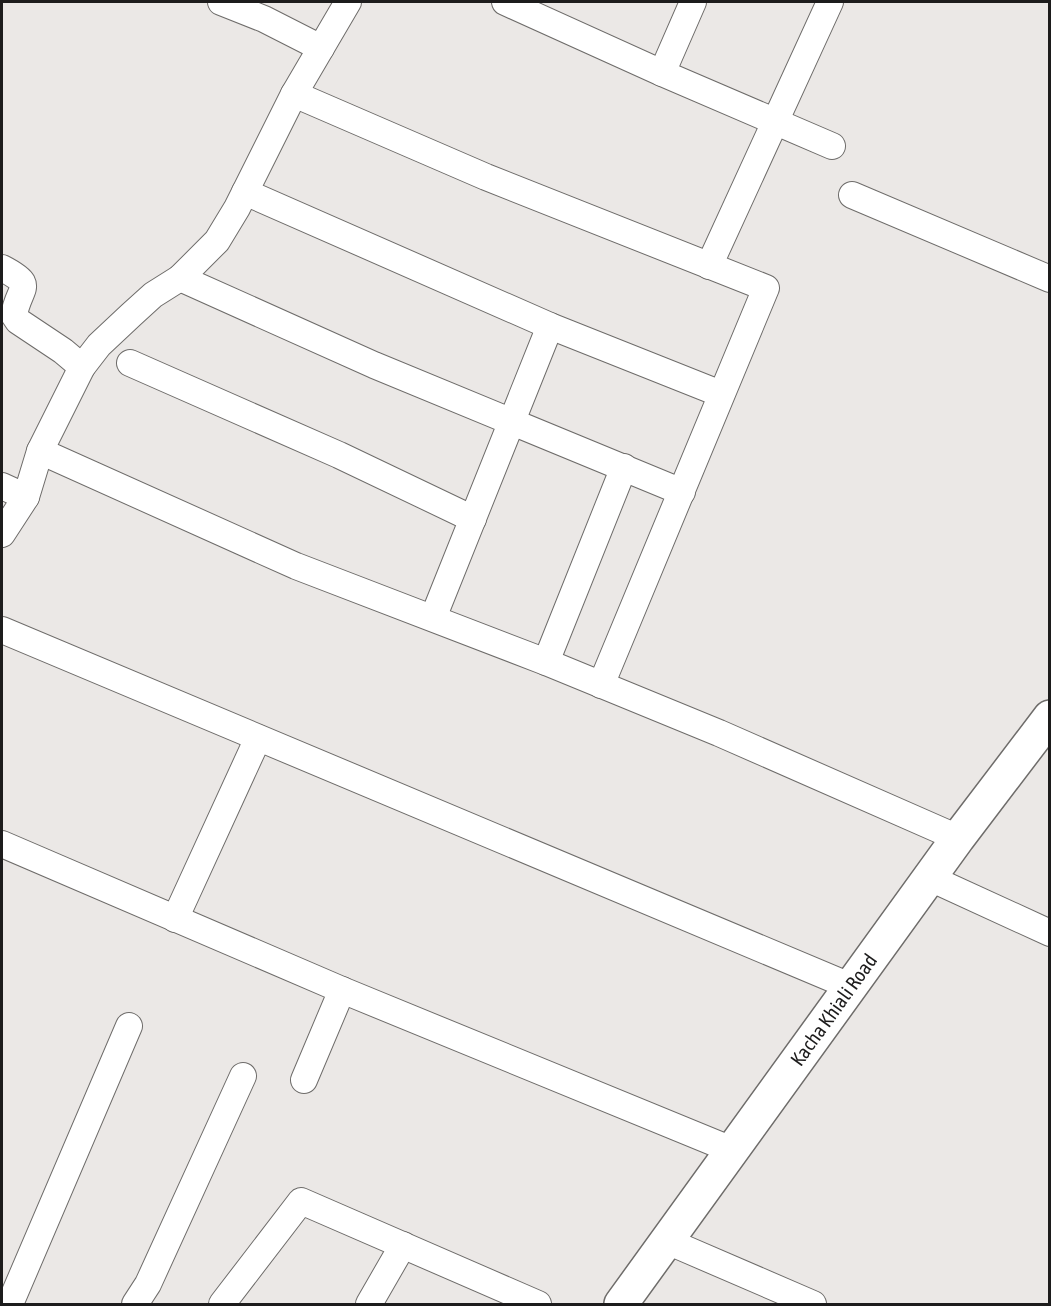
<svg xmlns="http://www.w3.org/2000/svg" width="1051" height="1306" font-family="'Asap Condensed',sans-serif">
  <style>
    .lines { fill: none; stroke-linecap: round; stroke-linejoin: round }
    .minor-casing { stroke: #6e6c6a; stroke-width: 28 }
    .tertiary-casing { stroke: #6e6c6a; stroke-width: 36 }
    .minor { stroke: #fff; stroke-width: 26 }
    .tertiary { stroke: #fff; stroke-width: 33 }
    .labels { text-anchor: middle; stroke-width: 4.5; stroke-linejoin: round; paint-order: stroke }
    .street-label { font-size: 20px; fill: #1d1c1c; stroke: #fff }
  </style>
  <rect width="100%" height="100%" fill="#ebe8e6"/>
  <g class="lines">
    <!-- minor casing -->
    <g class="minor-casing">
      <g id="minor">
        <path d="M221,2l43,17 57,29"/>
        <path d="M505,2l157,71 170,73"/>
        <path d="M662,73l31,-71"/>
        <path d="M294,94l192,83 280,111 -165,397"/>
        <path d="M245,192l305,134 171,68"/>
        <path d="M852,195l198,84"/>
        <path d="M709,266l121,-264"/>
        <path d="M2,268c35,18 17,18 12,47l4,6 45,30 19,16"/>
        <path d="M180,278l194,87 308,127"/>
        <path d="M130,363l209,92 134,64"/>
        <path d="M40,451l256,115 250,96 173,71 239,105"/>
        <path d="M2,486l24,11"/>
        <path d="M2,534l24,-37 14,-46 42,-84 17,-22 32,-30 22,-20 27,-17 37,-37 20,-33 57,-114 54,-92"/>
        <path d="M433,618l117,-292"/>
        <path d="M2,630l850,357"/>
        <path d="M546,662l78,-195"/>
        <path d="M2,844l340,146 390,160"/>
        <path d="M930,878l120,55"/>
        <path d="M175,919l83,-181"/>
        <path d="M304,1080l38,-90"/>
        <path d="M667,1241l146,63"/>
        <path d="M10,1304l119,-278"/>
        <path d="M135,1304l13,-20 95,-208"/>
        <path d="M222,1304l79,-103 237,103"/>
        <path d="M369,1304l34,-59"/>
      </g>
    </g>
    <!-- tertiary casing -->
    <g class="tertiary-casing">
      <g id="tertiary">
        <path id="s1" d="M621,1304l337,-466 92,-121"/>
      </g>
    </g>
    <!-- minor -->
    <use href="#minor" class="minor"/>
    <!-- tertiary -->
    <use href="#tertiary" class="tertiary"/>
  </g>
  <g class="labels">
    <!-- street labels -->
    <g class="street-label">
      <text dy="7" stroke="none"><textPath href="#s1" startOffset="363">Kacha Khiali Road</textPath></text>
    </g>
  </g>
  <!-- border -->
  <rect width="1051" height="1306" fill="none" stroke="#1d1c1c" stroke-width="6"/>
</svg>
